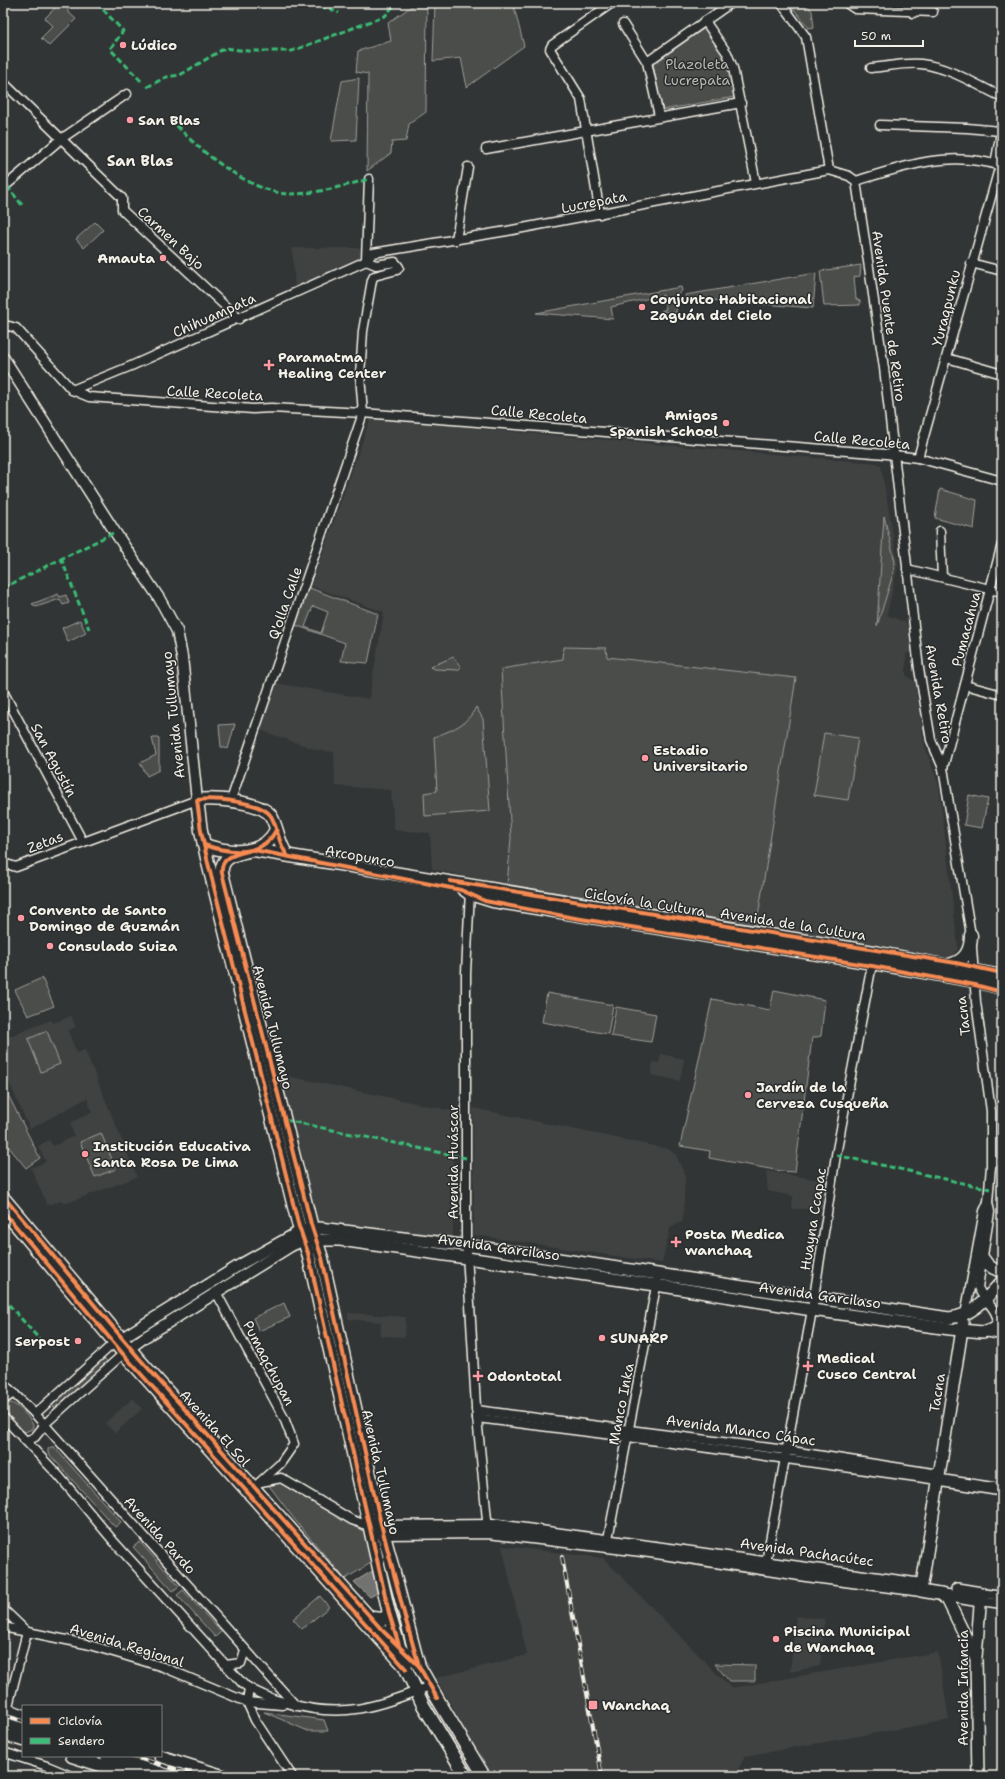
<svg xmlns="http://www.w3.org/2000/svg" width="1005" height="1779" font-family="'Shantell Sans',sans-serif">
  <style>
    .built { fill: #404242 }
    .green { fill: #4b4d4c; stroke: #a09f9a; fill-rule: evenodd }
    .water { fill: #727370; stroke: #a6a5a0 }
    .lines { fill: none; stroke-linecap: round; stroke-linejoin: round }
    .minor-casing { stroke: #f4f1e8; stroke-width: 11 }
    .tertiary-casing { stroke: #f4f1e8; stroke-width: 13 }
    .secondary-casing { stroke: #f4f1e8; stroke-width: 14 }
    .primary-casing { stroke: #f4f1e8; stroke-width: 15 }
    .minor { stroke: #2a2d2e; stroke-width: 8 }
    .tertiary { stroke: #2a2d2e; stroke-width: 10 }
    .secondary { stroke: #2a2d2e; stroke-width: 11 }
    .primary { stroke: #2a2d2e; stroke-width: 12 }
    .rail-casing { stroke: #f4f1e8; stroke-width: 4 }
    .rail { stroke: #2a2d2e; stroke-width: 2.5; stroke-dasharray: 8; stroke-linecap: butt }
    .quiet { stroke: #3abd76; stroke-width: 3; stroke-dasharray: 6 3; stroke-linecap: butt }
    .cycleway-casing { stroke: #2a2d2e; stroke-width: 6 }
    .cycleway { stroke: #f68b52; stroke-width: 4 }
    .poi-dot { fill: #ff9aa2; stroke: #2a2d2e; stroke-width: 1.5 }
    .labels { text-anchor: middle; stroke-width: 3; stroke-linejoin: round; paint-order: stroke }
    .poi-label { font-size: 14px; font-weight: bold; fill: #f4f1e8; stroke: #2a2d2e; text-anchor: start }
    .park-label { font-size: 14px; fill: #b9b8b1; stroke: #2a2d2e }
    .street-label { font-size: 14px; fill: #f4f1e8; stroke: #2a2d2e }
    .neighbourhood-label { font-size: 15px; font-weight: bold; fill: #f4f1e8; stroke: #2a2d2e }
  </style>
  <rect width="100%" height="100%" fill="#323535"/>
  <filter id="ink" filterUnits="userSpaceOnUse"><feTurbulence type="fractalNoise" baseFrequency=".025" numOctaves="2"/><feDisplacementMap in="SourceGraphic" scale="8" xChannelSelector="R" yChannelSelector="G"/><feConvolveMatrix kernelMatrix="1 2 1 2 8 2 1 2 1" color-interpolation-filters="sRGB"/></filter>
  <g filter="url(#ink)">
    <!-- built -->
    <g class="built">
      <path d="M292,248h69l-2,14 -64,26z"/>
      <path d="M371,417l121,13 385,33 4,3 17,98 -11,51 20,8 4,29 -5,2v21l9,7 9,62 15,42 19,162 -7,11 -195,-30 40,-251 -189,-21 -1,-9 -42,-1v12l-63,10 10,169 -4,47 -75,-16 -2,-36 -36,-3 -3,-40 -56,-4 -1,-34 -17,-2 -57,-20 15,-47 94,16 15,-87 -73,-26z"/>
      <path d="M71,1016l5,11 -8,4 9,22 8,-3 52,127 -73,27 -2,-3 -15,4 -16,-37 15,-6 -8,-16 11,-6 4,6 21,-10 -4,-13 22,-11 -5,-14 -57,31 -27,-60v-19l3,-1 -3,-10 48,-19 2,3z"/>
      <path d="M661,1054l23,5 -4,22 -29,-6 2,-13 6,1z"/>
      <path d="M278,1074l175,37v127l-130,-16 -8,-3z"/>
      <path d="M473,1108l195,41 8,6 9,20 -2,46 -13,7 -8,35 -188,-28z"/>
      <path d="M766,1171l66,11 -5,27h-35l1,-13 -25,-5z"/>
      <path d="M348,1313l58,4 -1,20 -25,-1 1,-14 -33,-3z"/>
      <path d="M133,1398l9,11 -27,24 -10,-10z"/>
      <path d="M502,1546l101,12 128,130 207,-36 11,68 -204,36 -10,20h-244l-55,-98 91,-23z"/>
      <path d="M796,1616l29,3 -5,47 -30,6z"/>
    </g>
    <!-- green -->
    <g class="green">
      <path d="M60,3h15l-8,8 9,8 -27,27 -8,-8 12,-12 -8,-8z"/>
      <path d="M416,3h11l-1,109 -17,12 -3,17 -14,1 -1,11 -24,18 1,-97 -12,-2 2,-21 33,-10 -3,-18z"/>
      <path d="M435,3h78l11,43 -57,41 -6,-29 -28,3z"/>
      <path d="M789,3h17l6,8 2,16 -5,1z"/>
      <path d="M705,28l25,35 4,34 -72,13 -9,-46z"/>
      <path d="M359,78l-3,62 -25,1 11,-60z"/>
      <path d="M95,222l8,8 -19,18 -8,-9z"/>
      <path d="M861,265l-1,11 -6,1 2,22 4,2v4l-36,1 -4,-35z"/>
      <path d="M816,273l-3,35 -127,-10 -1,-3z"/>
      <path d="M681,287l1,4 -5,4 -1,18 -15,-2 5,-2 -3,-14 -52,12 2,12 -77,-6z"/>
      <path d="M940,489l37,11 -3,29 -39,-11z"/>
      <path d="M884,516l11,46 -1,9 -17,55z"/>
      <path d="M307,587l71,27 -10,49 -27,-2 4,-18 -50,-18zM313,606l15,6 -7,21 -16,-6z"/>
      <path d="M58,594l2,3 6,-2 3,8 -6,2 -3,-6 -24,8 -4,-3z"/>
      <path d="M80,620l6,13 -18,9 -6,-14z"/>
      <path d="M564,647l42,1 1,9 189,21 -40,251 -249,-44 4,-47 -10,-169 62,-10z"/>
      <path d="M453,657l8,10 -3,3 -23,-1 -5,-2z"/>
      <path d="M476,707l7,12 7,92 -65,5 -1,-23 13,-2 -3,-54c18,-7 33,-12 42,-30z"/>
      <path d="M235,724l-7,25 -7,-2 -2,-22z"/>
      <path d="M824,733l34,5 -10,62 -34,-5z"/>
      <path d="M152,738h7v32l-12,6 -7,-13 16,-8z"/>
      <path d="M969,795l19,4 -6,29 -18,-3z"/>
      <path d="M42,978l12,28 -26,10 -13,-26z"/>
      <path d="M774,990l51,10 -4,36 -9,2 -17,134 -14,-1 -72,-13 1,-7 -30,-5 32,-147 58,11z"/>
      <path d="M547,993l66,12 -5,29 -66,-12z"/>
      <path d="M616,1007l40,7 -5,28 -40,-6z"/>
      <path d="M47,1031l13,33 -19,8 -13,-33z"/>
      <path d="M3,1085l37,73 -14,10 -23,-28z"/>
      <path d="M101,1133l15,36 -21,8 -15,-35z"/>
      <path d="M284,1303l6,14 -31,14 -6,-13z"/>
      <path d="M104,1358l5,6 -52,46 -5,-5z"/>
      <path d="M11,1403c9,3 18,14 22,22l-1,4 -7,3c-9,-5 -19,-17 -19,-28z"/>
      <path d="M51,1447h3l67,75 -6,5 -67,-74v-4z"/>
      <path d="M278,1480l89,53 7,28 -29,18 -50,-59 -28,-37z"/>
      <path d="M140,1542l39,44 -6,5 -40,-44z"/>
      <path d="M183,1590l38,42 -6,5 -38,-42z"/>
      <path d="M320,1596l9,11 -27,22 -9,-10z"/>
      <path d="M715,1664l40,1v16h-26z"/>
      <path d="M264,1712l60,8 4,11h-20z"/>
    </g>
    <!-- water -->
    <path class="water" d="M374,1570l5,22 -9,5 -16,-15z"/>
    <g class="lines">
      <!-- minor casing -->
      <g class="minor-casing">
        <g id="minor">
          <path d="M781,3l25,34 23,133"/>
          <path d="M846,3l9,6 78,3"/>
          <path d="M913,13v-10"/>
          <path d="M705,21l22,32 6,15 23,115"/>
          <path d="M623,24l24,38 12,54"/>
          <path d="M647,62l84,-59"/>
          <path d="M871,68c16,-1 34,-6 50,-4 28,3 56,21 81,33"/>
          <path d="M3,82l119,116v12l117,109"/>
          <path d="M880,125l87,3 33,3"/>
          <path d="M486,149l255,-46"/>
          <path d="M995,164l7,-37"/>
          <path d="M856,181l28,187 35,301 12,71 12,28 28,167 5,67 15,109v55l-3,36 2,10 -12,75c4,13 23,23 19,39"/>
          <path d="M3,188l58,-49 66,-45"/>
          <path d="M600,214l-19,-115 -31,-50 2,-4 60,-42"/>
          <path d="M456,240l12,-73"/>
          <path d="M366,260l3,-81"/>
          <path d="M366,261l7,-8 134,-22 322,-61 20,6 7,5c51,-16 93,-31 146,-15"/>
          <path d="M971,263l31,8"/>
          <path d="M3,328l6,-2 7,2 56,62 17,7 164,12 18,-1 92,5 523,41 32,4 84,23"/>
          <path d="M947,358l55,16"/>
          <path d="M72,390l59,-24 235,-105"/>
          <path d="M918,458l82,-293"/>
          <path d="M940,531l2,46"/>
          <path d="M907,569l95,23"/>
          <path d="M965,685l37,10"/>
          <path d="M3,691l80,151"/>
          <path d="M943,768l59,-224"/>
          <path d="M231,800l132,-387 -3,-38 3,-44 9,-51 2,-4 23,-6 2,-3 -4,-5 -19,3 -10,-4"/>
          <path d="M3,863l13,4 181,-67"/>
          <path d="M470,891l-4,82v263l10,171 12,123"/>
          <path d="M216,1292l68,126 10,26 -14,20 -29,26"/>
          <path d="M965,1315l19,-104 4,-9"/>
          <path d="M984,1332l18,3"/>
          <path d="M3,1383l32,31 261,292"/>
          <path d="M3,1400l11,-7"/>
          <path d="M476,1410l309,40 154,24"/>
          <path d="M35,1414l79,-71"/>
          <path d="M3,1417l56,59 56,67 128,141c13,9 28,15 44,19 57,17 91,3 143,-17"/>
          <path d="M477,1418l151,19 310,43"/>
          <path d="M26,1441l9,-4 12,-15 76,-68"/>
          <path d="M261,1482l20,-4 71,42 17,6"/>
          <path d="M607,1544l50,-263"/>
          <path d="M765,1568l47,-258 24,-155 37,-196"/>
          <path d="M981,1593l21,3"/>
          <path d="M980,1601l22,3"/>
          <path d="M3,1609l24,23 -21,82"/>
          <path d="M3,1627l83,17 34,10 43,13 84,35 35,3"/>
          <path d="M226,1665l15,-2 4,-13"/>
          <path d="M249,1688l-2,14 8,18 37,56"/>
          <path d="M3,1752l44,14 24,10"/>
        </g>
      </g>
      <!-- tertiary casing -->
      <g class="tertiary-casing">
        <g id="tertiary">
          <path d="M3,357l112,175 44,66 18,33 5,26 15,143"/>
          <path d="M3,1196l135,161 245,274 36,35"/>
          <path d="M3,1211l120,143 283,315"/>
          <path d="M117,1341l126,-78 57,-32"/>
          <path d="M126,1351l19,-14 146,-91 13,-6"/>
          <path d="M374,1526l124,-1 424,59"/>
          <path d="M377,1532l4,2 107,-1 162,19 156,24 115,15"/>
        </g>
      </g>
      <!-- secondary casing -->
      <g class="secondary-casing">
        <g id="secondary">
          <path d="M305,1230l14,-2 160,19 470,71c24,-2 38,-20 53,-37"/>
          <path d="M308,1240h32l316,45 156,25 138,19 33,3 11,-4 8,-9"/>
          <path d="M983,1258c5,8 10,12 19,13"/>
          <path d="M963,1323l-42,268 59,10"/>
          <path d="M938,1480l64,10"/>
          <path d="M957,1589l24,4 -5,64 2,119"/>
          <path d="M940,1594l8,7 27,55"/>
          <path d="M3,1708l20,7"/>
          <path d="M160,1756l64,20"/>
        </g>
      </g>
      <!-- primary casing -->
      <g class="primary-casing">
        <g id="primary">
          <path d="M204,845c25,8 58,13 72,-15"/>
          <path d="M254,850l620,102 128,24"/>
          <path d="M248,851c-12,3 -28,6 -26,22l89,351 11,34 58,262 36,136 3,10 18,32 47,78"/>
          <path d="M287,855c-9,-12 -9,-27 -16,-39 -10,-15 -58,-18 -74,-16l4,31 7,32 91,364 9,26 81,360 17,56 17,36 43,71"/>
          <path d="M462,888l8,6 23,7 380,62 102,18 27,7"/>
          <path d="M949,965c16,-4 22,-14 22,-30"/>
          <path d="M372,1618l12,1 5,-6"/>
          <path d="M3,1722l20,6"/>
          <path d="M3,1734l20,6"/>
          <path d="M72,1756l63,20"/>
          <path d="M107,1756l62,20"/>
        </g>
      </g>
      <!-- minor -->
      <use href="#minor" class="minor"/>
      <!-- tertiary -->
      <use href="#tertiary" class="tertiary"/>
      <!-- secondary -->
      <use href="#secondary" class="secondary"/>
      <!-- primary -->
      <use href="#primary" class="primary"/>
      <!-- rail casing -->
      <g class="rail-casing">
        <g id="rail">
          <path d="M562,1557l40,219"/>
          <path d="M3,1715l20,6"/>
          <path d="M131,1756l68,20"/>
        </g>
      </g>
      <!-- rail -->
      <use href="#rail" class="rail"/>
      <!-- quiet -->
      <g class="quiet">
        <path d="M97,3l26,28 -13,18 33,34"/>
        <path d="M303,3l25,5 11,5"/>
        <path d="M147,87l19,-10 14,-2 45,-27 23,3h44l93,-35 11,-13"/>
        <path d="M171,119c25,30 79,74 119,75 26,0 54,-8 79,-15"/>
        <path d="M7,186l15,19"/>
        <path d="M61,558l28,71"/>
        <path d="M3,588l112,-56"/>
        <path d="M285,1120l181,38"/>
        <path d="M836,1155l154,34"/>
        <path d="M3,1298l37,42"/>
      </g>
      <!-- cycleway casing -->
      <g class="cycleway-casing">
        <g id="cycleway">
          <path d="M204,845c25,8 58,13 72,-15"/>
          <path d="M254,850l207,40 24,11 84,16 303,49 103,19 27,7"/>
          <path d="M248,851c-12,3 -28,6 -26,22l89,351 11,34 58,262 25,97 14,49 18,32"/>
          <path d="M287,855c-9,-12 -9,-27 -16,-39 -10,-15 -58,-18 -74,-16l4,31 7,32 91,364"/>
          <path d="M450,881l506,82 46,10"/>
          <path d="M3,1196l135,161 245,274 35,34"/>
          <path d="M3,1211l120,143 283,315"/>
          <path d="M300,1229l8,24 81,360 10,32"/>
        </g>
      </g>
      <!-- cycleway -->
      <use href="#cycleway" class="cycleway"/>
    </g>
  </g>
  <!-- markers -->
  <g class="poi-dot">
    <circle cx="123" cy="45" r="4"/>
    <circle cx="130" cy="120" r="4"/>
    <circle cx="163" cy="258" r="4"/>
    <circle cx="642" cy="307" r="4"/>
    <path d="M267 359h4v4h4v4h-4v4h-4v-4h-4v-4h4z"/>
    <circle cx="726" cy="423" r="4"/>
    <circle cx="645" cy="758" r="4"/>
    <circle cx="21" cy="918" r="4"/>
    <circle cx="50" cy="946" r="4"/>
    <circle cx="748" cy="1095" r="4"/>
    <circle cx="85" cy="1154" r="4"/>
    <path d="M674 1236h4v4h4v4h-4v4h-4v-4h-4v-4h4z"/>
    <circle cx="602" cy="1338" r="4"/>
    <circle cx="78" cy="1341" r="4"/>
    <path d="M806 1360h4v4h4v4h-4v4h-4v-4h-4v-4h4z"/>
    <path d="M476 1370h4v4h4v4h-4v4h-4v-4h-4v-4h4z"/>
    <circle cx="776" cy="1639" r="4"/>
    <rect x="588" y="1700" width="10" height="10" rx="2"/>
  </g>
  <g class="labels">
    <!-- poi labels -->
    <g class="poi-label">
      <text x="131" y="50">Lúdico</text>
      <text x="138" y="125">San Blas</text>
      <text x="155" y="263" text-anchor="end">Amauta</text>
      <text x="650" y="304">Conjunto Habitacional<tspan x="650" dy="16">Zaguán del Cielo</tspan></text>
      <text x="278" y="362">Paramatma<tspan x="278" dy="16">Healing Center</tspan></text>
      <text x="718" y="420" text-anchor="end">Amigos<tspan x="718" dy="16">Spanish School</tspan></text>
      <text x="653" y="755">Estadio<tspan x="653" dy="16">Universitario</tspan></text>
      <text x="29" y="915">Convento de Santo<tspan x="29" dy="16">Domingo de Guzmán</tspan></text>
      <text x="58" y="951">Consulado Suiza</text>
      <text x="756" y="1092">Jardín de la<tspan x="756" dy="16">Cerveza Cusqueña</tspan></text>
      <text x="93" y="1151">Institución Educativa<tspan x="93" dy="16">Santa Rosa De Lima</tspan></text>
      <text x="685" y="1239">Posta Medica<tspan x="685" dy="16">wanchaq</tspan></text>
      <text x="610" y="1343">SUNARP</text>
      <text x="70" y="1346" text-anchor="end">Serpost</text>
      <text x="817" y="1363">Medical<tspan x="817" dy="16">Cusco Central</tspan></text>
      <text x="487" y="1381">Odontotal</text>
      <text x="784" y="1636">Piscina Municipal<tspan x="784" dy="16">de Wanchaq</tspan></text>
      <text x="602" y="1710">Wanchaq</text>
    </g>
    <!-- park labels -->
    <g class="park-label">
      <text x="697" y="69">Plazoleta<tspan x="697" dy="16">Lucrepata</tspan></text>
    </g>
    <!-- street labels -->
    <g class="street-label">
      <text transform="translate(594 202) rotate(-11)" y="5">Lucrepata</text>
      <text transform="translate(171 238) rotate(43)" y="5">Carmen Bajo</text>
      <text transform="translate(946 308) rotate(-76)" y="5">Yuraqpunku</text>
      <text transform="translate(214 315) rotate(-24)" y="5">Chihuampata</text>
      <text transform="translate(889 316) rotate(82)" y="5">Avenida Puente de Retiro</text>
      <text transform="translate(215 393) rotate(3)" y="5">Calle Recoleta</text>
      <text transform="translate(539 414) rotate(5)" y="5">Calle Recoleta</text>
      <text transform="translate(862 440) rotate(5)" y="5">Calle Recoleta</text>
      <text transform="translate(285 603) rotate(-71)" y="5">Q'olla Calle</text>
      <text transform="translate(966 629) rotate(-75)" y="5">Pumacahua</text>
      <text transform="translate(939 694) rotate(80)" y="5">Avenida Retiro</text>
      <text transform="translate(173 715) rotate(-96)" y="5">Avenida Tullumayo</text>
      <text transform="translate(54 760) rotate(62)" y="5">San Agustín</text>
      <text transform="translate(45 842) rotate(-21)" y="5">Zetas</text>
      <text transform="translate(360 856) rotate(10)" y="5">Arcopunco</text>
      <text transform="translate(645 902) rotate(9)" y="5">Ciclovía la Cultura</text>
      <text transform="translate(793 924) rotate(9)" y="5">Avenida de la Cultura</text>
      <text transform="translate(963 1016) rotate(-97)" y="5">Tacna</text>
      <text transform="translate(273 1027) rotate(76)" y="5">Avenida Tullumayo</text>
      <text transform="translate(453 1162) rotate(-90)" y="5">Avenida Huáscar</text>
      <text transform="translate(813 1219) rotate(-81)" y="5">Huayna Ccapac</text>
      <text transform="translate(499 1247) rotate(8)" y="5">Avenida Garcilaso</text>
      <text transform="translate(820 1295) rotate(8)" y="5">Avenida Garcilaso</text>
      <text transform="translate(269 1363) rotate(62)" y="5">Pumaqchupan</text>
      <text transform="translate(937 1393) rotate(-81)" y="5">Tacna</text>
      <text transform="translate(621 1404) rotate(-79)" y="5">Manco Inka</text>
      <text transform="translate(215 1428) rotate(48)" y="5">Avenida El Sol</text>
      <text transform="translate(741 1430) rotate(8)" y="5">Avenida Manco Cápac</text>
      <text transform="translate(381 1472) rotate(77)" y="5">Avenida Tullumayo</text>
      <text transform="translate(160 1535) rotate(48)" y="5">Avenida Pardo</text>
      <text transform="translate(807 1552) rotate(8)" y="5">Avenida Pachacútec</text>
      <text transform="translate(127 1645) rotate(17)" y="5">Avenida Regional</text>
      <text transform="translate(963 1688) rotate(-90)" y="5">Avenida Infancia</text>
    </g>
    <!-- neighbourhood labels -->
    <g class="neighbourhood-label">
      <text x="140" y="166">San Blas</text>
    </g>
  </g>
  <!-- margin -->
  <rect width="1005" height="1779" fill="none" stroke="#2a2d2e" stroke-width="16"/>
  <rect x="8" y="8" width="989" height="1763" fill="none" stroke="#f4f1e8" stroke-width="1.5" filter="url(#ink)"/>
  <!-- legend -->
  <rect x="22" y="1705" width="140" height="52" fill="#2a2d2e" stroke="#7b7b78"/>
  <rect x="30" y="1718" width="20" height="6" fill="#f68b52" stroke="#7b7b78"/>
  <text x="58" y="1725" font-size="12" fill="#f4f1e8">Ciclovía</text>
  <rect x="30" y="1738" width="20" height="6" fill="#3abd76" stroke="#7b7b78"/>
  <text x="58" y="1745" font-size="12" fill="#f4f1e8">Sendero</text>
  <!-- scale -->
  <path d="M855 40v6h68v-6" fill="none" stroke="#f4f1e8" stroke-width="2"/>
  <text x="861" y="40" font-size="12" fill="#f4f1e8" stroke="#2a2d2e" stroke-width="3" paint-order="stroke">50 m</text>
</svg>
